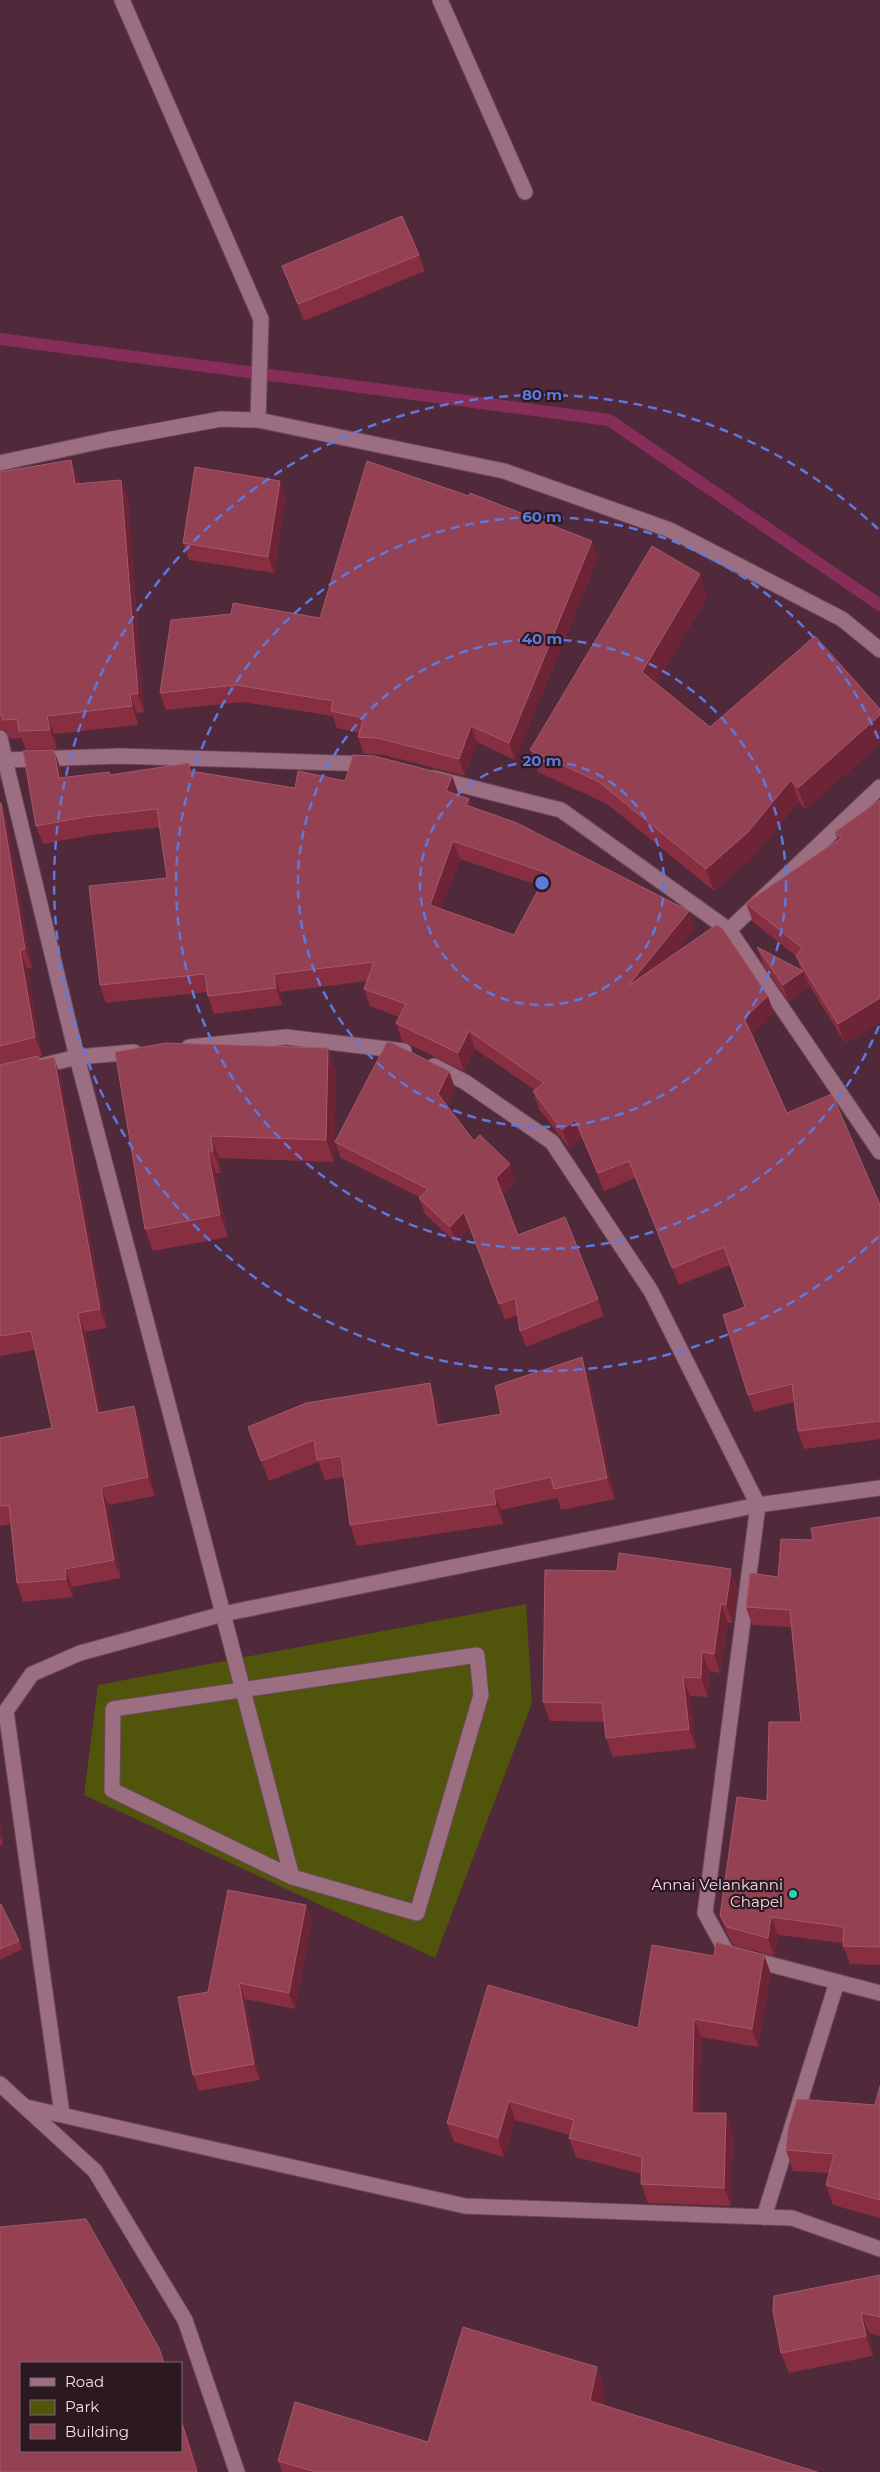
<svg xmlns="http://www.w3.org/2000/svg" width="880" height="2472" font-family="Montserrat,sans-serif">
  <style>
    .green { fill: #50550b }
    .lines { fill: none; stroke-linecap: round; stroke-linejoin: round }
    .stream { stroke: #862e59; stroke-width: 12 }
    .street-casing { stroke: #6b4958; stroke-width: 17 }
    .secondary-casing { stroke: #6b4958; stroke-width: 17 }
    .street { stroke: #9c6e81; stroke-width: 15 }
    .secondary { stroke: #9c6e81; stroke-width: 15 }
    .wall { fill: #882e41; fill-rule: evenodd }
    .shaded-wall { fill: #6d2437 }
    .building { fill: #944153; stroke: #a4596a; fill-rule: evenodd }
    .ring { fill: none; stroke: #5e79dc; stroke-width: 2.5; stroke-dasharray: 9 6 }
    .poi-dot { fill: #22d5af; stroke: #2b1820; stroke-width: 2 }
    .labels { text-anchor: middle; stroke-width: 4.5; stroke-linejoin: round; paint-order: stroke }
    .poi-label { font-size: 15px; fill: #f7dde6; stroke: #2b1820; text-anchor: end }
    .centre { fill: #5e79dc; stroke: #2b1820; stroke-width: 2.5 }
    .ring-label { font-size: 15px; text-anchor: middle; font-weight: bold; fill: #5e79dc; stroke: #2b1820; stroke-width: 4.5; stroke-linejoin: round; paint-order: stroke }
  </style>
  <rect width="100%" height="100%" fill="#50293a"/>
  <!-- green -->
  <path class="green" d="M526,1604l6,99 -97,255 -351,-163 14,-110z"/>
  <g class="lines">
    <!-- stream -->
    <path class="stream" d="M0,339l609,81 271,185"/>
    <!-- street casing -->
    <g class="street-casing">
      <g id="street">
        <path d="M122,0l139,319 -3,101"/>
        <path d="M440,0l85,192"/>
        <path d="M0,463l107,-23 114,-21 37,1 246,51 166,59 172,89 38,31"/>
        <path d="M0,738l5,22"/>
        <path d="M434,778l127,32 168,120 151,222"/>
        <path d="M729,930l151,-143"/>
        <path d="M189,1047l97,-10 118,14"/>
        <path d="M434,1066l31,16 87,60 99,149 107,214 -53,408 22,40 153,40"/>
        <path d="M0,1076l77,-19 57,-5"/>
        <path d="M477,1655l4,40 -64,218 -125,-36 -180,-87 1,-81z"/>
        <path d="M292,1877l-215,-820 -72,-297 115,-4 250,8"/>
        <path d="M62,2114l-56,-403 26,-37 48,-21 143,-39 535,-109 122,-17"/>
        <path d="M764,2217l73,-235"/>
      </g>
    </g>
    <!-- secondary casing -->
    <g class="secondary-casing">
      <g id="secondary">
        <path d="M0,2084l95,87 90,149 52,152"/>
        <path d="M26,2107l439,99 327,12 88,31"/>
      </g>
    </g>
    <!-- street -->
    <use href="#street" class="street"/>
    <!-- secondary -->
    <use href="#secondary" class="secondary"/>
  </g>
  <!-- wall -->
  <g class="wall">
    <path d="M419,255l6,16 -121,50 -22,-55z"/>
    <path d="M71,460l7,19 1,4 49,15 16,214 -7,1 1,12 -84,9 3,15 -31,1 -5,-12 -11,1 -4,-8 -6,-2v-257z"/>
    <path d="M280,481l6,16 -12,76 -85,-13 -6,-17z"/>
    <path d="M598,558l-83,202 -38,-18 -12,34 -81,-21 -20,-1 -6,-17 2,-4 -23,-5 -4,-12 -91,-14 -76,8 -6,-17 160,-75z"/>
    <path d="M708,596l-52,87 54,44 105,-91 -9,174 -7,-8 -43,52 -42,37 -107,-87 -69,-32 -8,-22z"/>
    <path d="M60,767l2,10 130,-6 103,17 50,-7 107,-5 6,17 -1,2 15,12 223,122 -21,25 100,60 -22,20 35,79 93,92v234l-76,10 -6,-18 -4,-29 -40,10 -6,-17 -3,-88 -15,-42 -51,20 -44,-107 -31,13 -22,-54 -13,11 -30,-39 -6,-18 2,-1 -60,-41 -11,22 -62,-30 -6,-18 3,-6 -29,-11 -6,-17 3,-8 -87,11 2,13 -68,9 -6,-18 -1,-4 -101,11 -6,-18 67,-107 -7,-51 -68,8 -49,9 -7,-18zM460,859l80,27 -26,49 -73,-26z"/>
    <path d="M880,800v222l-35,21 -39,-63 3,7 -20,15 -26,-38 -6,-17 44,23 -4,-13 -44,-35 -7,-19 92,-63 -3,-8z"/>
    <path d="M0,803h1l6,18 25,147h-5l15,88 -4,1 2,3 20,16 47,252 -22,4 16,80 39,12 15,72 -47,9 13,73 -49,9 1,10 -50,5 -6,-19 -6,-59 -11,2v-88l52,-10 -17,-78 -35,6z"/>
    <path d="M328,1048l8,22 -2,92 -115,-4 2,15h-5l12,64 -75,14 -8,-22 -30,-177z"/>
    <path d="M455,1088l-9,17 28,36 42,39 -13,14 15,41 80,64 6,17 -78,31 -6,-16 -2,-16 -13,5 -35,-92 -14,15 -31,-29 -6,-16v-1l-78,-39 -6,-16z"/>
    <path d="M589,1378l26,121 -54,11 -4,-12 -56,12 2,14 -146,22 -7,-21 -6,-48 -19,3 -7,-18 -49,19 -21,-54 182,-44 8,21 3,20 60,-10z"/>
    <path d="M880,1517v448l-30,-1 -7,-18v-3l-65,-8 -4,21 -41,-11 -6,-12 -7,-17 47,-115 34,-79 -10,-95 -39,-2 -6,-18 32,-30 35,-37z"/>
    <path d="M617,1571l121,17 -5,35h-5l-8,50 -11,-2 -1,26 -18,-1 6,52 -83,9 -7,-19 -2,-16 -54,-1 -7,-19z"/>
    <path d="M0,1817l3,27 -3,1z"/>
    <path d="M0,1904l19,37 3,8 -22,11z"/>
    <path d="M306,1905l6,16 -17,88 -50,-10 15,81 -61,11 -6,-16 15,-83z"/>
    <path d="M771,1974l-13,73 -57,-10 -2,76 34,19 -2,74 -83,-3 -7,-19v-10l-65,-17 -7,-19 1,-3 -55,-15 -11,37 -50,-15 -7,-19 191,-95z"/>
    <path d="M880,2086v132l-47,-13 -7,-20 3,-12 -36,-2 -7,-21 89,-45z"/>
    <path d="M880,2275v61l-11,-3 4,23 -84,17 -8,-20z"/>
    <path d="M597,2367l8,24 -3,14 215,67h-535l-4,-11 150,-19z"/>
  </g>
  <!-- shaded-wall -->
  <g class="shaded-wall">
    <path d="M71,460l7,19 4,23 -7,-18z"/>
    <path d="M121,480l7,18 16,214 -6,-18z"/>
    <path d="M280,481l6,16 -12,76 -6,-16z"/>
    <path d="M592,541l6,17 -83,202 -6,-17z"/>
    <path d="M700,574l8,22 -58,98 -8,-22z"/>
    <path d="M130,694l7,19 1,12 -6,-19z"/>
    <path d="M880,715v29l-74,66 -8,-22z"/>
    <path d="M47,716l7,18 3,15 -7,-19z"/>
    <path d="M471,726l6,16 -12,34 -6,-17z"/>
    <path d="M54,750l6,17 5,28 -6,-17z"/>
    <path d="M452,776l6,17 -6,15 -6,-17z"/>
    <path d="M791,780l8,22 -43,52 -42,37 -8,-22z"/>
    <path d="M469,799l6,18 -9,-12z"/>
    <path d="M1,803l6,18 25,147 -7,-19z"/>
    <path d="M453,841l7,18 -24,63 -6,-17z"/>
    <path d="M689,911l6,18 -61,74 -6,-17z"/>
    <path d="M20,950l7,18 15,88 -7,-19z"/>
    <path d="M803,971l6,16 -20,15 -6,-17z"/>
    <path d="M274,974l6,18 2,13 -6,-17z"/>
    <path d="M768,996l6,18 -23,21 -7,-17z"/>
    <path d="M880,998v24l-35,21 -7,-19z"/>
    <path d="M469,1031l6,18 -11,22 -6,-18z"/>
    <path d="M328,1048l8,22 -2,92 -8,-22z"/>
    <path d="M54,1057l6,19 47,252 -7,-19z"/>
    <path d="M449,1071l6,17 -11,22 -6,-16z"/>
    <path d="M575,1120l7,17 -13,11 -7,-18z"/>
    <path d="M211,1136l8,22 2,15 -8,-22z"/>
    <path d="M208,1151l8,22 12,64 -8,-22z"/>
    <path d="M510,1164l6,16 -14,14 -6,-16z"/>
    <path d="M464,1212l6,16 -14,15 -6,-16z"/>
    <path d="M78,1313l7,19 20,100 -7,-19z"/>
    <path d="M582,1357l7,21 26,121 -8,-21z"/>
    <path d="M430,1383l8,21 7,41 -8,-20z"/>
    <path d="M134,1406l6,18 15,72 -7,-19z"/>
    <path d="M101,1487l7,18 13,73 -7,-18z"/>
    <path d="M493,1490l8,20 2,14 -7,-20z"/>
    <path d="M65,1569l7,18 1,10 -7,-18z"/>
    <path d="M731,1569l7,19 -5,35 -7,-18z"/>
    <path d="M721,1604l7,19 -8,50 -6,-19z"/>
    <path d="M702,1652l7,19 -1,26 -7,-19z"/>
    <path d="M683,1677l7,19 6,52 -7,-19z"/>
    <path d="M0,1817l3,27 -3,-8z"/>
    <path d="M306,1905l6,16 -17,88 -6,-16z"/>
    <path d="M771,1917l7,18 -4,21 -6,-18z"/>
    <path d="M764,1955l7,19 -13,73 -6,-18z"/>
    <path d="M239,1983l6,16 15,81 -6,-16z"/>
    <path d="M694,2019l7,18 -2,94 -7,-18z"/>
    <path d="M509,2101l6,19 -11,37 -6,-19z"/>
    <path d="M726,2113l7,19 -2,74 -7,-18z"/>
    <path d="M861,2313l8,20 4,23 -7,-20z"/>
    <path d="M597,2367l8,24 -7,34 -8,-24z"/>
    <path d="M181,2415l18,57h-2l-16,-52z"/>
  </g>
  <!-- building -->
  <g class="building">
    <path d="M402,216l17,39 -121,49 -16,-38z"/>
    <path d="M71,460l4,24 46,-4 17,214h-8l2,12 -85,10 3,14 -31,1 -2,-12 -14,1 -3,-7v-241z"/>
    <path d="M367,461l102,35 1,-3 122,48 -83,202 -38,-17 -12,33 -81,-21 -20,-1 6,-19 -33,-7 2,-10 -97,-16 -76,8 11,-73 60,-6 2,-11 87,15z"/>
    <path d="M195,467l85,14 -12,76 -85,-14z"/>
    <path d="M652,546l48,28 -58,98 68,55 105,-91 65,73v6l-82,73 -7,-8 -43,52 -42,37 -107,-87 -69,-32z"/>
    <path d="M54,750l5,28 50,-6 1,3 79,-12 1,8 105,17 3,-17 47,10 8,-26 21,1 78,20 -6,15 23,8 -3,6 51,18 172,88 -61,75 88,-61 6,3 46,68 -24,22 43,95 45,-19 48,111v216l-82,10 -6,-47 -44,11 -25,-80 22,-8 -21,-60 -52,21 -43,-107 -31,12 -23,-53 -13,10 -29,-39 11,-8 -75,-52 -11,22 -62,-30 10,-19 -42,-15 10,-27 -100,12 2,14 -68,8 -3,-22 -105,11 -11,-99 78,-8 -10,-69 -72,8 -49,9 -13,-75zM453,841l94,32 -33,62 -84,-30z"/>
    <path d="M880,800v198l-42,26 -42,-68 6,-8 -56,-45 95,-65 -6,-6z"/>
    <path d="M0,803h1l24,146 -5,1 15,87 -35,9z"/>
    <path d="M757,947l46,24 -20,14z"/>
    <path d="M387,1042l5,1 57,28 -11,23 36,47 6,-6 30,29 -14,14 22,57 47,-18 33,82 -78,32 -5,-33 -16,6 -35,-92 -14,15 -31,-29 9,-9 -93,-47z"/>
    <path d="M166,1043l162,5 -2,92 -115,-4 2,15h-5l12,64 -75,14 -30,-177z"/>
    <path d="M38,1056l1,4 15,-3 46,252 -22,4 20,100 36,-7 14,71 -47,10 13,73 -49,9 1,10 -49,4 -8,-78 -9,1v-68l52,-10 -21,-97 -31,5v-271z"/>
    <path d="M582,1357l25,121 -53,11 -3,-12 -58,13 3,14 -146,21 -9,-69 -24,4 -3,-20 -53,21 -13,-34 58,-24 124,-20 7,42 64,-11 -6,-28z"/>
    <path d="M880,1517v430l-37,-1 1,-19 -73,-10 -3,21 -41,-11 -7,-11 17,-119 30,4 2,-79h32l-11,-112 -44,-3 4,-34 28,4 3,-38 32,1 -2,-12z"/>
    <path d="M619,1553l112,16 -5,36 -5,-1 -7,50 -12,-2 -1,26 -18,-1 6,52 -83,9 -4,-35 -59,-1 2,-132 72,1z"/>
    <path d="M228,1890l78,15 -17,88 -50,-10 15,81 -61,11 -15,-78 30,-5z"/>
    <path d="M0,1904h1l18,37 -19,8z"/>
    <path d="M716,1942l48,13 -12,74 -58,-10 -2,94h34l-2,75 -83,-4 1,-27 -73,-19 5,-18 -65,-19 -11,37 -51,-15 41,-138 150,43 14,-83 62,11z"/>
    <path d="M880,2086v114l-54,-15 8,-31 -48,-4 2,-21 9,-30 78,6z"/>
    <path d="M86,2219l73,129 5,15h-143v88h160v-31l16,52h-197v-245z"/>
    <path d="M880,2275v42l-19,-4 5,23 -85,17 -8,-42 1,-15z"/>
    <path d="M463,2327l134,40 -7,34 227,71h-501l-38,-11 17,-59 133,40z"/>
  </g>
  <!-- distance rings -->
  <g class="ring">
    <circle cx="542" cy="883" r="122"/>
    <circle cx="542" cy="883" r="244"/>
    <path d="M879 1026A366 366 0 1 1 879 740"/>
    <path d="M878 1237A488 488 0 1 1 878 529"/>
  </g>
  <!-- markers -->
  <circle class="poi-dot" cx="793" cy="1894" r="5"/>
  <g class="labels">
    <!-- poi labels -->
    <g class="poi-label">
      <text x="783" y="1890">Annai Velankanni<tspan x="783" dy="17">Chapel</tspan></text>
    </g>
  </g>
  <circle cx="542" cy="883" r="8" class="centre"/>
  <g class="ring-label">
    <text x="542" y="400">80 m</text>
    <text x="542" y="522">60 m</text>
    <text x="542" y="644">40 m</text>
    <text x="542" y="766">20 m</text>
  </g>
  <!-- legend -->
  <rect x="20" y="2362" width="162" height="90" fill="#2b1820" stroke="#7d676f"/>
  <rect x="30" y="2378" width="25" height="8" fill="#9c6e81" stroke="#7d676f"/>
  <text x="65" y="2387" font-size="15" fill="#f7dde6">Road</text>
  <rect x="30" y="2400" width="25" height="15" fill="#50550b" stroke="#7d676f"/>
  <text x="65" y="2412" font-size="15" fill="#f7dde6">Park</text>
  <rect x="30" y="2424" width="25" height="15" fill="#944153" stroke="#7d676f"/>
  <text x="65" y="2437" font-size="15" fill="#f7dde6">Building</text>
</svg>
